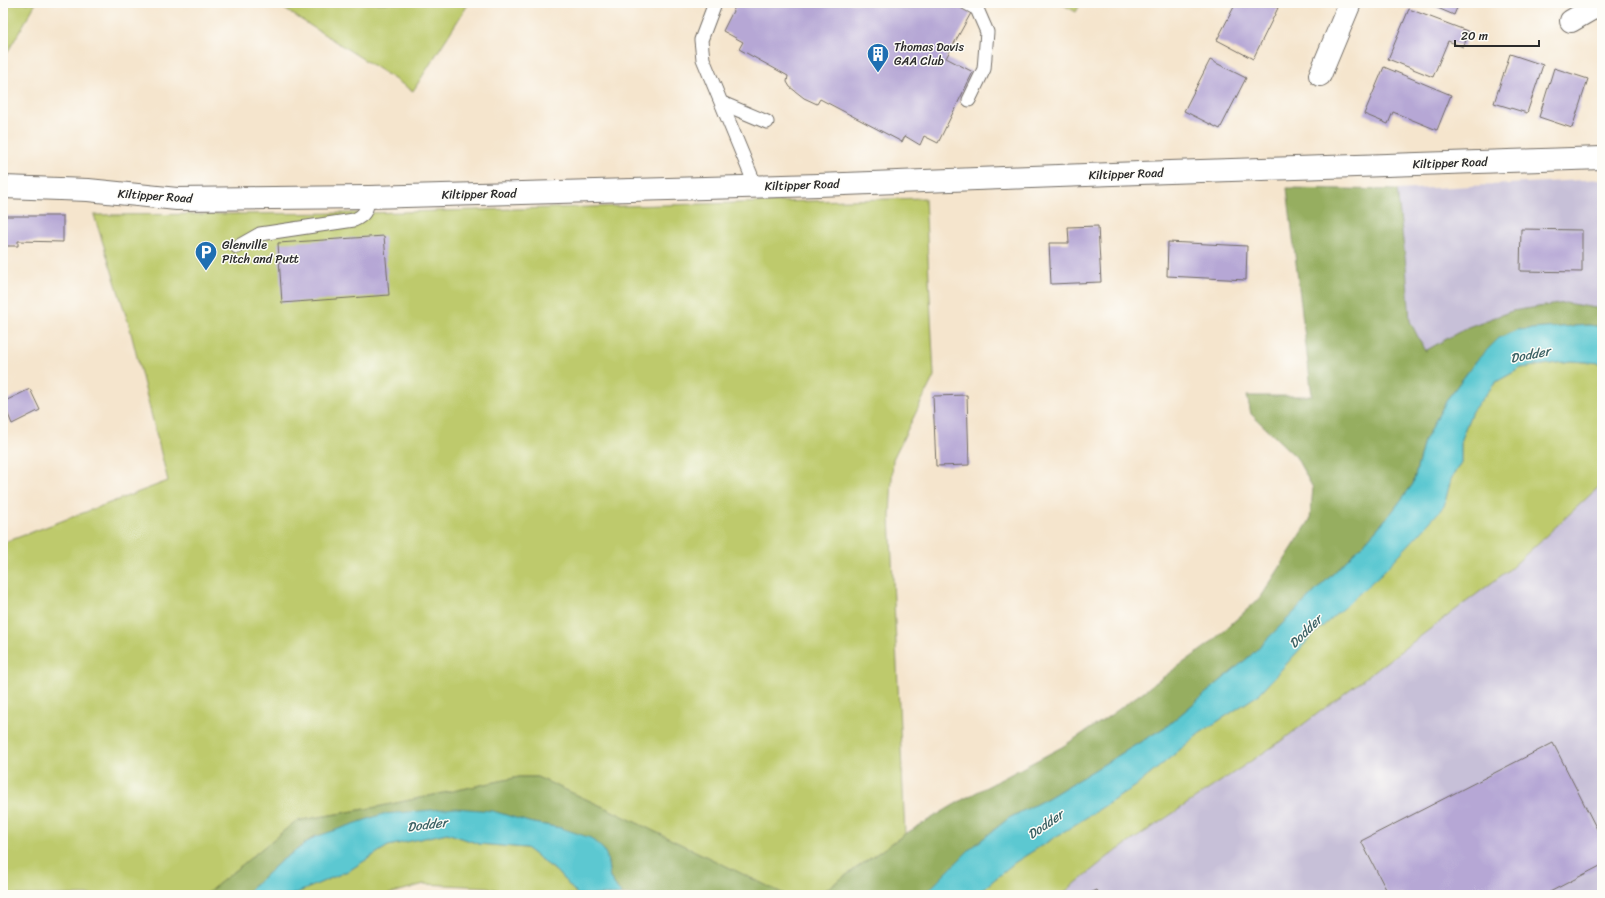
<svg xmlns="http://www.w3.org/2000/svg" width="1605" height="898" font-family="Sriracha,sans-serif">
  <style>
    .industrial { fill: #c7c0d8 }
    .green { fill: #beca6c; stroke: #747a4c }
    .forest { fill: #96ae60; stroke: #606c46 }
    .water { fill: #5bc8d1; stroke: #437a7e }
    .building { fill: #b6a7d5 }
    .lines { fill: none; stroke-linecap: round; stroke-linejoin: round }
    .service-casing { stroke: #726c64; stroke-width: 15 }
    .minor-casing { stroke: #726c64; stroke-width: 24 }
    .tertiary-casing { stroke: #726c64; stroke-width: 24 }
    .service { stroke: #fff; stroke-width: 13 }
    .minor { stroke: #fff; stroke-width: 22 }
    .tertiary { stroke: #fff; stroke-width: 22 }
    .labels { text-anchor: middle; stroke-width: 3; stroke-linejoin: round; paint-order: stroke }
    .poi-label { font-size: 12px; fill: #2b2b2b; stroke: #fdfcf7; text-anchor: start }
    .street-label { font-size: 12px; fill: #2b2b2b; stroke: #fdfcf7 }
    .water-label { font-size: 13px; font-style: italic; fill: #3c6265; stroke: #fdfcf7 }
  </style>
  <rect width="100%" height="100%" fill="#fdfcf7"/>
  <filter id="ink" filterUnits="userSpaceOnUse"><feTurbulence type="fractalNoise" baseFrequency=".025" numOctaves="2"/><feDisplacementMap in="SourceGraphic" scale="8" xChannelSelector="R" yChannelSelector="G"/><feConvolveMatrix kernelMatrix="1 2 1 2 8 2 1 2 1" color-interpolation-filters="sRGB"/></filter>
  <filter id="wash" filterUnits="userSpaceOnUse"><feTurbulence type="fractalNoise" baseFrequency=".012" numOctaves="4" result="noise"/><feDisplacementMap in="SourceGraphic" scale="16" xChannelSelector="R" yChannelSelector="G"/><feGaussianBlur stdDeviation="0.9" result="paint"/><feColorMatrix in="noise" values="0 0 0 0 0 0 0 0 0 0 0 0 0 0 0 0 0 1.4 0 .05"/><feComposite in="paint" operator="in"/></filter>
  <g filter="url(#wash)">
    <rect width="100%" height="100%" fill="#f5e5cd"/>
    <!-- industrial -->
    <g class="industrial">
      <path d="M1602,179v130l-37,-6 -53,8 -44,16 -43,24 -15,-30 -4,-55 -9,-76z"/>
      <path d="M1602,484v411h-541l48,-39 172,-115 229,-172z"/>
    </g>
    <!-- green -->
    <g class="green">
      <path d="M3,3h33l-33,57z"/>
      <path d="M275,3h194l-56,88z"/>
      <path d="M1060,3h21l-5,9z"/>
      <path d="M925,198l9,178 -41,83 -3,57 15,318 -87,61h-32l-176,-85 -73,-33h-18l-142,30 -81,14 -91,74h-202v-352l165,-62 -39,-156 -35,-110 271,-2z"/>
      <path d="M1571,361l31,2v121l-92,85 -229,172 -172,115 -48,39h-85l38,-32 122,-77 64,-53 58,-38 54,-59 132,-130 7,-27 10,-17v-23l11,-28 24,-29 25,-14z"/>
      <path d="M447,833l32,11 47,4 30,23 22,24h-66l-25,-8 -63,-3 -38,11h-94l58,-25 38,-24z"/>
    </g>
    <!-- forest -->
    <g class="forest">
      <path d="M1287,188l110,2 9,76 4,55 15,30 43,-24 44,-16 53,-8 37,6v18l-13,-2 -72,5 -18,8 -22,22 -29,38 -24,43 -11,43 -21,28 -27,30 -115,114 -83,70 -119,72 -39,20 -40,32 -45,45h-106l87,-61 57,-34 100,-53 46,-30 100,-72 53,-48 49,-77 3,-32 -17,-31 -45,-43 -4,-18h65z"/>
      <path d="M519,777h18l73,33 176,85h-164l-12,-17 -3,-21 -46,-29 -32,-6 -214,14 -34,25 -37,34h-39l91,-74 81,-14z"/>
    </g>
    <!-- water -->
    <g class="water">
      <path d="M1589,325l13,2v36l-31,-2 -50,7 -25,14 -24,29 -11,28v23l-10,17 -7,27 -25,28 -37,39 -70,63 -54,59 -58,38 -64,53 -122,77 -38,32h-52l45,-45 40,-32 39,-20 119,-72 83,-70 115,-114 27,-30 21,-28 11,-43 24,-43 29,-38 22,-22 18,-8z"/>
      <path d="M456,808l37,3 36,11 32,6 30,10 13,12 3,7 3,21 12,17h-44l-22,-24 -30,-23 -47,-4 -32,-11 -59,13 -38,24 -58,25h-48l37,-34 34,-24 68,-23z"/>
    </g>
    <g id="blocks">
      <!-- building -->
      <g class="building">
        <path d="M737,3h215l19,10 -25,45 27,14 -35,71 -14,-7 -4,9 -15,-9 -3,6 -82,-43 -3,5 -13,-6 -14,-11 -3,-5 1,-6 -49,-27 4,-7 -20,-11z"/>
        <path d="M1236,3h32l10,5 -25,51 -36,-19z"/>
        <path d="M1426,3h33l-5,12z"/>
        <path d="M1409,9l61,23 -7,15 -15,-6 -15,36 -45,-18z"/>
        <path d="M1510,54l33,11 -16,48 -33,-10z"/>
        <path d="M1210,60l36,18 -26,51 -36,-18z"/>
        <path d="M1384,67l67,28 -14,35 -44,-18 -5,12 -24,-10z"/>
        <path d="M1554,68l34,11 -16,49 -33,-11z"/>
        <path d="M3,216h60v26l-45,-1v5h-15z"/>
        <path d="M1098,226l3,56 -50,2 -2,-41h20l-1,-16z"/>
        <path d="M1521,229l61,1v42l-62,-1z"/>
        <path d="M384,236l5,59 -107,8 -4,-60z"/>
        <path d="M1168,242l79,4 -1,34 -79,-4z"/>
        <path d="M30,389l10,21 -28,14 -9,-22z"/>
        <path d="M967,395l2,70 -33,1 -3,-70z"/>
        <path d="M1553,743l49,96v26l-58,30h-155l-28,-54z"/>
        <path d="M1097,890l3,5h-14z"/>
      </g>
    </g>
  </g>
  <g filter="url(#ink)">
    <use href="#blocks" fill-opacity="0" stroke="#726c64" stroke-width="1"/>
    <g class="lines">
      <!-- service casing -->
      <g class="service-casing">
        <g id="service">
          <path d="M715,3l-14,37 2,19 53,128"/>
          <path d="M966,3l11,6 10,23 -3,37 -15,31"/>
          <path d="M722,103l45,19"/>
          <path d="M237,247l23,-13 94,-14c13,-6 12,-11 15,-23"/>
        </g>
      </g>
      <!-- minor casing -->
      <g class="minor-casing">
        <g id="minor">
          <path d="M1571,21l31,-18"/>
          <path d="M1320,75l30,-72"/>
        </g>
      </g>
      <!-- tertiary casing -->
      <g class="tertiary-casing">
        <path id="tertiary" d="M3,187l85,3 89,9 192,-2 449,-12 322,-12 462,-15"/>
      </g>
      <!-- service -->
      <use href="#service" class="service"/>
      <!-- minor -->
      <use href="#minor" class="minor"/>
      <!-- tertiary -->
      <use href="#tertiary" class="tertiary"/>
    </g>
  </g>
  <!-- icons -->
  <defs>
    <g id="building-pin" transform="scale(1.15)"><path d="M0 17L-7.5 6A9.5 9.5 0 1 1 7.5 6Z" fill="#1f6fb2" stroke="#fdfcf7"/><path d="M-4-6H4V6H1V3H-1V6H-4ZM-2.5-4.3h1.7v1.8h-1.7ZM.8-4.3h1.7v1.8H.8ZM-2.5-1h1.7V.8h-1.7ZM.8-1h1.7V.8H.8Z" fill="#fff"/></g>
    <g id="parking-pin" transform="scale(1.15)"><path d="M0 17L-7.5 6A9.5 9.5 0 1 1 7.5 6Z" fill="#1f6fb2" stroke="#fdfcf7"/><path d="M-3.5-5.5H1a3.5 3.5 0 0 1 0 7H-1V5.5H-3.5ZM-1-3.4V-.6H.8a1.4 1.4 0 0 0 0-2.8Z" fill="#fff"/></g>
  </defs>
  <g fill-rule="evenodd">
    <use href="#building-pin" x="878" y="54"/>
    <use href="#parking-pin" x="206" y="252"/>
  </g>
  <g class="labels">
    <!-- poi labels -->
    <g class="poi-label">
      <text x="894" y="51">Thomas Davis<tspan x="894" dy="14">GAA Club</tspan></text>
      <text x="222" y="249">Glenville<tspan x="222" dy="14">Pitch and Putt</tspan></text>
    </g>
    <!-- street labels -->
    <g class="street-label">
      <text transform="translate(1450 163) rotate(-2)" y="4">Kiltipper Road</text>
      <text transform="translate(1126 174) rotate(-2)" y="4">Kiltipper Road</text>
      <text transform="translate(802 185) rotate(-2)" y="4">Kiltipper Road</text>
      <text transform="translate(479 194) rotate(-1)" y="4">Kiltipper Road</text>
      <text transform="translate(155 196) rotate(4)" y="4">Kiltipper Road</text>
    </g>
    <!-- water labels -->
    <g class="water-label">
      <text transform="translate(1530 354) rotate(-11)" y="5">Dodder</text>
      <text transform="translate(1305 631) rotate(-45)" y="5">Dodder</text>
      <text transform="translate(427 824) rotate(-7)" y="5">Dodder</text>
      <text transform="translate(1045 824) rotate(-35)" y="5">Dodder</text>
    </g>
  </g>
  <!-- margin -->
  <rect width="1605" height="898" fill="none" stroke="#fdfcf7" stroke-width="16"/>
  <!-- scale -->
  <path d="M1455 40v6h84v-6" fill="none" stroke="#2b2b2b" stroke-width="2"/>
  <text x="1461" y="40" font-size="12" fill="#2b2b2b" stroke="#fdfcf7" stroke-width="3" paint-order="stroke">20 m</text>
</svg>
